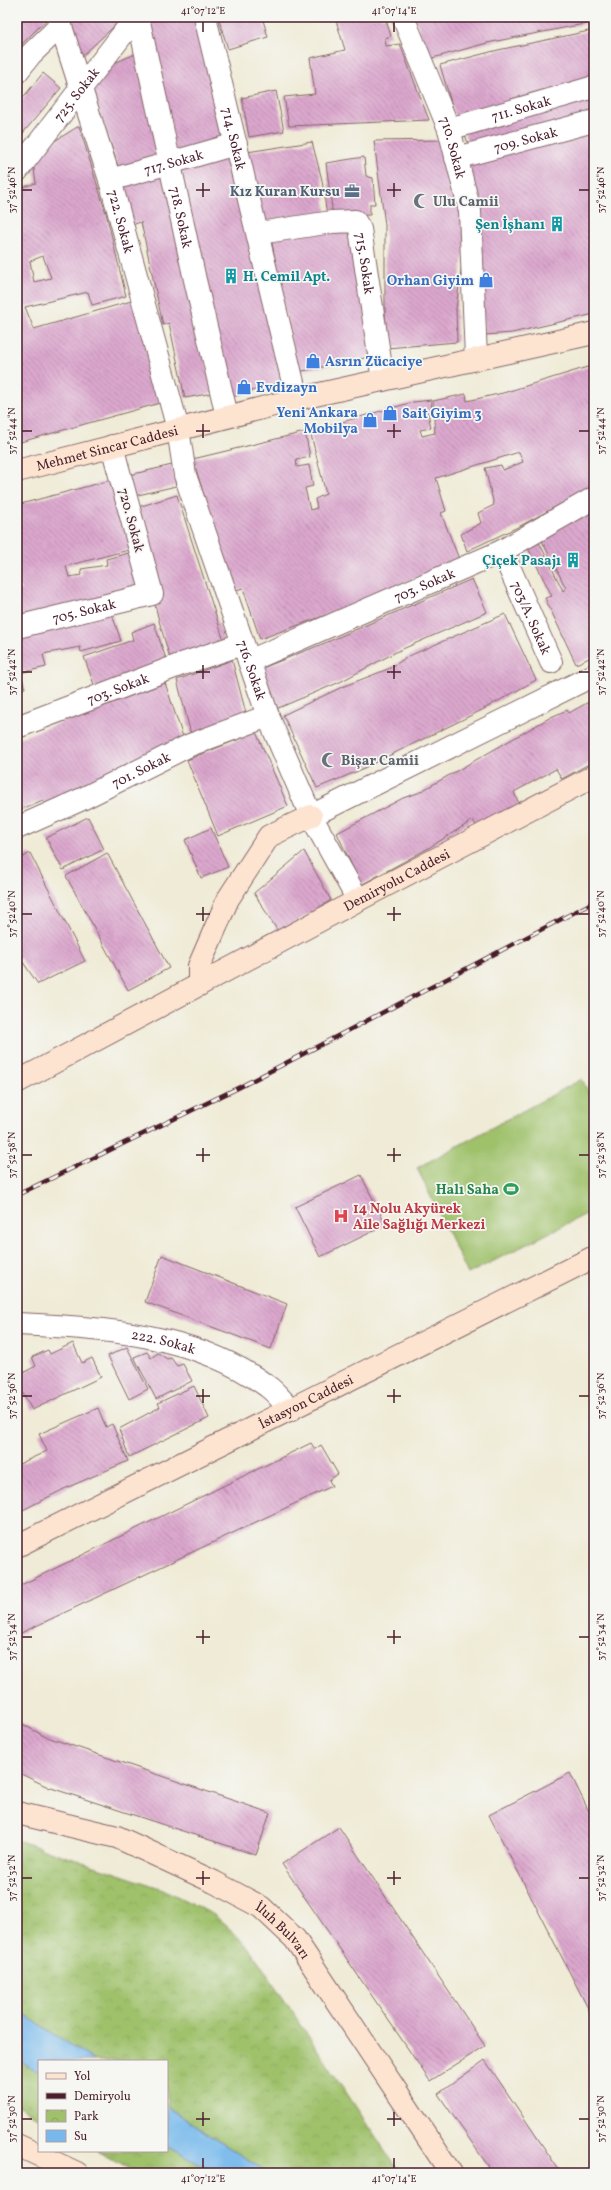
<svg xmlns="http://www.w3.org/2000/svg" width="611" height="2190" font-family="Vollkorn,serif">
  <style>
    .grass { fill: url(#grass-tufts); stroke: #74704b }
    .park { fill: url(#park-crowns); stroke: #74704b }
    .pitch { fill: #9fc16b; stroke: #74704b }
    .water { fill: #77b9ec; stroke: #606c8c }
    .building { fill: url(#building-back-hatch); fill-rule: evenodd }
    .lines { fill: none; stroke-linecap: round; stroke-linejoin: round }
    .street-casing { stroke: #846667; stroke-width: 24 }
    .secondary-casing { stroke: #846667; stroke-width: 24 }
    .street { stroke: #fff; stroke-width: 22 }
    .secondary { stroke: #fde4d1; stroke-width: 22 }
    .rail-casing { stroke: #4a1f2b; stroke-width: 4.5 }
    .rail { stroke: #f6f6f2; stroke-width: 3; stroke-dasharray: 9; stroke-linecap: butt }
    .ticks { fill: none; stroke: #4a1f2b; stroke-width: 1.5 }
    .labels { text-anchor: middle; stroke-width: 3.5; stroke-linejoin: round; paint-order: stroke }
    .street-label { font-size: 14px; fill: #4a1f2b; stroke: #f6f6f2 }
    .service-label { font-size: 14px; font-weight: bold; fill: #4e5e75; stroke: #f6f6f2; text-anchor: end }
    .worship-label { font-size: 14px; font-weight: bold; fill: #5b616d; stroke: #f6f6f2; text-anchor: start }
    .culture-label { font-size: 14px; font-weight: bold; fill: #0d838f; stroke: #f6f6f2; text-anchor: end }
    .shop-label { font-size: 14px; font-weight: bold; fill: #366cbe; stroke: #f6f6f2; text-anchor: start }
    .leisure-label { font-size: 14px; font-weight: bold; fill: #27864d; stroke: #f6f6f2; text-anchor: end }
    .health-label { font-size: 14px; font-weight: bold; fill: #be3a42; stroke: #f6f6f2; text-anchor: start }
    .neatline { fill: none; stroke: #4a1f2b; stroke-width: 1.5 }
    .ticks-label { font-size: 10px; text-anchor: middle; fill: #4a1f2b }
  </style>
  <defs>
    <pattern id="grass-tufts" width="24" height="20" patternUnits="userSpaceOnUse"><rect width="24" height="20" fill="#9fc16b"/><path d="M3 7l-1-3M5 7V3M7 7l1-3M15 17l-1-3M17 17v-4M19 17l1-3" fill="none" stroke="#8aa55d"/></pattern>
    <pattern id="park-crowns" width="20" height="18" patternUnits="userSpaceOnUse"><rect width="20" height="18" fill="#9fc16b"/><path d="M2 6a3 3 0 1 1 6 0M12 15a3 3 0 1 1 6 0" fill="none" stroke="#8aa55d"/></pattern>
    <pattern id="building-back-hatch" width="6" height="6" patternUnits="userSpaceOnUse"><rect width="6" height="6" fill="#dca7ce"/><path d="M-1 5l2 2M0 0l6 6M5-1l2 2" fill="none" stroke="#b487a7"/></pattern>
  </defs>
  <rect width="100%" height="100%" fill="#f6f6f2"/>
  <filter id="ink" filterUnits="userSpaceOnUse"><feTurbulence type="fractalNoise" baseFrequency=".025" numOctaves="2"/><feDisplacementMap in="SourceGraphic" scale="8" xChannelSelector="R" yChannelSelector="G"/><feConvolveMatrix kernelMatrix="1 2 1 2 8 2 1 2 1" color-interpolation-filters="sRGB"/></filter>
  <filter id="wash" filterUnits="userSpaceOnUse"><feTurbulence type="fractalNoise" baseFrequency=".012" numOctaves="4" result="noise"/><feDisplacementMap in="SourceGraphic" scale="16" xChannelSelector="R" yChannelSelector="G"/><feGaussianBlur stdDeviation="0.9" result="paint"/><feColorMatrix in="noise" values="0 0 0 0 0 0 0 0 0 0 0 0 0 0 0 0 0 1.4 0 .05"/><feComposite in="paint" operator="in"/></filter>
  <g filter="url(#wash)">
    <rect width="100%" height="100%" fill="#efebd6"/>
    <!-- grass -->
    <g class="grass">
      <path d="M17,2059l22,13v46l-22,-13z"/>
      <path d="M167,2145l50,28h-81l-39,-22h70z"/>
    </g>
    <!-- park -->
    <path class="park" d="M17,1840l146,49 51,26 26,23 17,21 143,214h-132l-101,-66v-46h-72l-78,-51z"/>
    <!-- pitch -->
    <path class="pitch" d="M582,1079l12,25v106l-126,64 -51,-106z"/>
    <!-- water -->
    <g class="water">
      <path d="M17,2010l78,51h-56v11l-22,-13z"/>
      <path d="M167,2107l101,66h-51l-50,-28z"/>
    </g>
    <g id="blocks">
      <!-- building -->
      <g class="building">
        <path d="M17,17h28l1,3 -29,29z"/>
        <path d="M66,17h58l-44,41z"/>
        <path d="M148,17h48l31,124 -51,15z"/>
        <path d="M218,17h44l6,20 -40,12z"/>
        <path d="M335,17h50l6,19 -6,2 1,8 14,-2 29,76 -140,6 -5,-29 31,-3 -5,-36 35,-8z"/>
        <path d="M415,17h179v5l-107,21 -58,16z"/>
        <path d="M594,30v49l-138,40 -16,-54 58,-15z"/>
        <path d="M140,52l25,104 -46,13 -28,-83 21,-22z"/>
        <path d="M43,73l18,15 -44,52v-35z"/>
        <path d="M276,91l8,40 -35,6 -7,-39z"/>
        <path d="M594,94v23l-124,32 -7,-20z"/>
        <path d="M79,126l27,87 20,83 -34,9 -4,-13 -63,15 9,22 101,-29 25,103 -143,40v-254l19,-6 -4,-28zM43,256l8,22 -17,4 -4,-21z"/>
        <path d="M594,128v186l-82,19 -27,2 -18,-173z"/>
        <path d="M446,140l20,92 -10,77 1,33 -70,6 -2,-38v-85l-11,-84z"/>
        <path d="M312,142l10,38 5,36 -64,10 -16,-74z"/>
        <path d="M229,154l55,227 -52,16 -54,-229z"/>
        <path d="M364,157l2,19 7,2 2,26h-5v11l-37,1 -7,-53z"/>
        <path d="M167,173l46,220 -28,5 -16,-75 -6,2 -22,-103 -13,4 -10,-41z"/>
        <path d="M352,227l22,129 -76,16 -16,-73 -11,-62z"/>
        <path d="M594,365v121l-74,40 -53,25 -6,-17 20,-11 -3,-10 16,-8 -9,-37 16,-3 2,5 20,-8 -4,-10 -83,26 10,33 -5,2 18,46 -111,48 -88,32 -17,-51 -10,3 -40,-132 112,-27 5,25 -14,3 1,7 12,-2 4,21 -8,2 5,22 7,-2 -2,-9 11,-5 -16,-63 103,-29 18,-2 1,11 -4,1 3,16 -11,2 2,6 13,-3 -2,-32 33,-7 1,7 36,-8z"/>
        <path d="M172,465l4,21 -46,11 -5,-21z"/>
        <path d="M115,479l18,70 -67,17 3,11 13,-2 -1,-6 26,-4 -1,-6 30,-8 10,36 -129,32v-28l5,-1 -5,-10v-75z"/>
        <path d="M177,495l47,146 -54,17 -11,-37 -27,-112z"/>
        <path d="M594,507v149l-18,8 -31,-66 7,-2 -26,-52 11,-6 26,53 3,-3 -25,-49z"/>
        <path d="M472,579l15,33 -89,39 -58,31 -64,27 -16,-40 65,-26z"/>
        <path d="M111,611l10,30 -40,11 -1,-5 -37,7 3,13 -26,6 5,15 -8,2v-55z"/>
        <path d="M505,614l31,66 -54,30 -124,61 -41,17 -34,-73 59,-28 46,-18 21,-13z"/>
        <path d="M154,623l13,39 -71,28 -12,-33 49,-17 -2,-8z"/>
        <path d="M232,660l15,57 -55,21 -15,-58z"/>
        <path d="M165,683l20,60 -139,65 -3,-8 -26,11v-72z"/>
        <path d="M594,699v62l-32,18 -6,-10 -42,23 5,12 -41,25 -5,-9 -46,29 -66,36 -24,-52 66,-35 15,-5 133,-76 16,-7 2,3z"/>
        <path d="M256,732l32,74 -70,30 -31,-76z"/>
        <path d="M88,817l16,32 -41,21 -17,-32z"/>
        <path d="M211,828l17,39 -27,11 -16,-38z"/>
        <path d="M304,851l27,49 -52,33 -25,-40z"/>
        <path d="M30,853l55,108 -47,23 -18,-26 -3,1v-98z"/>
        <path d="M107,853l62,115 -41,22 -62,-114z"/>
        <path d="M361,1175l25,50 -66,32 -25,-50z"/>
        <path d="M162,1255l125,49 -16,45 -126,-47z"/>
        <path d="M73,1343l9,20 10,-5 9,19 -69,33 -15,-27v-7l19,-10 -4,-9 16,-7 2,4z"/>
        <path d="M127,1347l21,42 -19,10 -21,-43z"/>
        <path d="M147,1352l4,6 7,-5 9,6 4,-1 6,8 6,-2 9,17 -36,18 -22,-42z"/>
        <path d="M194,1386l15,32 -80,39 -10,-28 41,-22 -2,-4z"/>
        <path d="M98,1408l8,19 6,-3 16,37 -64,28 -47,24v-48l30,-14 -8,-17z"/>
        <path d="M311,1443l4,6 6,-4 17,29 -9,6 3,6 -315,149v-48z"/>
        <path d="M17,1721l27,15 226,77 -14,42 -208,-68 -31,-15z"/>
        <path d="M570,1773l24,49v198l-105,-205z"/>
        <path d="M339,1827l146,219 -55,35 -148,-217z"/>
        <path d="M485,2060l76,113h-68l-55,-79z"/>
      </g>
    </g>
  </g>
  <g filter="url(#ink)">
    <use href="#blocks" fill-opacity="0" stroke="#846667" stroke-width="1"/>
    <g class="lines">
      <!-- street casing -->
      <g class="street-casing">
        <g id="street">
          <path id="s1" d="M58,17l52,163 68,249 7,46 83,241 43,100 47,84"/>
          <path id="s2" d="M138,17l57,263 32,136"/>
          <path id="s3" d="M205,17l92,382"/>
          <path id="s4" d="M403,17l46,112 21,82 6,147"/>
          <path d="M17,72l14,-18 29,-28"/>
          <path id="s5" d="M449,129l145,-42"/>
          <path id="s6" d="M456,158l138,-37"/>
          <path id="s7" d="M17,171l119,-154"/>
          <path id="s8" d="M110,180l126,-36"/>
          <path id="s9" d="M259,233l73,-11 23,-1 5,8 23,151"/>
          <path id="s10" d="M502,551l49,111"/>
          <path id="s11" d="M17,627l135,-33 -40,-148"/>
          <path id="s12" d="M249,661l253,-110 92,-53"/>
          <path id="s13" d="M17,727l165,-63 60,-20"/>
          <path d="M311,816l283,-141"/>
          <path id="s14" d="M17,828l63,-28 110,-55 78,-29"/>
          <path id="s15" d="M17,1324c86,4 178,9 250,62 9,6 16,16 24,24"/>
        </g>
      </g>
      <!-- secondary casing -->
      <g class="secondary-casing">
        <g id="secondary">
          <path id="s16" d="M17,471l280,-72 297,-66"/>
          <path d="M199,985v-19l29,-67 41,-63 42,-20"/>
          <path id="s17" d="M17,1082l341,-182 236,-124"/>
          <path id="s18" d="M17,1546l577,-289"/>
          <path id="s19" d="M17,1813l100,24 97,45 47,25 34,32 156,234"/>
          <path d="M17,2145l60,28"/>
        </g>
      </g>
      <!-- street -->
      <use href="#street" class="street"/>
      <!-- secondary -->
      <use href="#secondary" class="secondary"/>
      <!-- rail casing -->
      <g class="rail-casing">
        <path id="rail" d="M17,1195l223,-108 354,-185"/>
      </g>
      <!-- rail -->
      <use href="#rail" class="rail"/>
    </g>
  </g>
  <!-- ticks -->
  <path class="ticks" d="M203,22v10M394,22v10M203,183v14M394,183v14M22,190h10M196,190h14M387,190h14M579,190h10M203,424v14M394,424v14M22,431h10M196,431h14M387,431h14M579,431h10M203,665v14M394,665v14M22,672h10M196,672h14M387,672h14M579,672h10M203,907v14M394,907v14M22,914h10M196,914h14M387,914h14M579,914h10M203,1148v14M394,1148v14M22,1155h10M196,1155h14M387,1155h14M579,1155h10M203,1389v14M394,1389v14M22,1396h10M196,1396h14M387,1396h14M579,1396h10M203,1630v14M394,1630v14M22,1637h10M196,1637h14M387,1637h14M579,1637h10M203,1871v14M394,1871v14M22,1878h10M196,1878h14M387,1878h14M579,1878h10M203,2112v14M394,2112v14M22,2119h10M196,2119h14M387,2119h14M579,2119h10M203,2158v10M394,2158v10"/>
  <!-- icons -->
  <defs>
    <g id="office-bare" transform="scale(1.2)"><path d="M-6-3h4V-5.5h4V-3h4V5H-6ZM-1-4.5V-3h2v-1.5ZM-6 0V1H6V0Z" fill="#5c6f8a" stroke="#f6f6f2" stroke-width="2.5" paint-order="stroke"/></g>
    <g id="mosque-bare" transform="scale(1.2)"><path d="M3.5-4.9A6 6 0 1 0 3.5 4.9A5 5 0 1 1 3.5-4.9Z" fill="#6b7280" stroke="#f6f6f2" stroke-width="2.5" paint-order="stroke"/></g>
    <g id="building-bare" transform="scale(1.2)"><path d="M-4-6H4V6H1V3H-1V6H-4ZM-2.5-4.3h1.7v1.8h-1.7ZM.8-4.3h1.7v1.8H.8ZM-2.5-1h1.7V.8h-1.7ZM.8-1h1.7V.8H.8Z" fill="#0f9aa8" stroke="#f6f6f2" stroke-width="2.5" paint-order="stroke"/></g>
    <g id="shop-bare" transform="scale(1.2)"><path d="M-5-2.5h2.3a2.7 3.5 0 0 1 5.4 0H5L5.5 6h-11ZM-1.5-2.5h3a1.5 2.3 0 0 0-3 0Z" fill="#3f7fe0" stroke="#f6f6f2" stroke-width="2.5" paint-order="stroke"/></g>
    <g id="stadium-bare" transform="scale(1.2)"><path d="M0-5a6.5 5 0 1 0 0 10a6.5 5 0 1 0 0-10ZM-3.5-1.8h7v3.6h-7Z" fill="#2e9e5b" stroke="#f6f6f2" stroke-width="2.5" paint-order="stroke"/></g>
    <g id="hospital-bare" transform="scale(1.2)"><path d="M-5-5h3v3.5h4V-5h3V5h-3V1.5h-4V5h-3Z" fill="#e0444e" stroke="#f6f6f2" stroke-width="2.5" paint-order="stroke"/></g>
  </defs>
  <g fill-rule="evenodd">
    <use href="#office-bare" x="352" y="191"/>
    <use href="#mosque-bare" x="421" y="201"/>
    <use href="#building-bare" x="557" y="224"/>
    <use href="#building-bare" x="231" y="276"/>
    <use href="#shop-bare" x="486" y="280"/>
    <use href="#shop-bare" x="313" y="361"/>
    <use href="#shop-bare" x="244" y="387"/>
    <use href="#shop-bare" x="390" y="413"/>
    <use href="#shop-bare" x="370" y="420"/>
    <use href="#building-bare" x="573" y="560"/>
    <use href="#mosque-bare" x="329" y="760"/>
    <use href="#stadium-bare" x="511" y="1189"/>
    <use href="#hospital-bare" x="341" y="1216"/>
  </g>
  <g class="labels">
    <!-- street labels -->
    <g class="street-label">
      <text dy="5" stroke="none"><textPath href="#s7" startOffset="97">725. Sokak</textPath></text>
      <text dy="5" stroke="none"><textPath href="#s5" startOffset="75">711. Sokak</textPath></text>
      <text dy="5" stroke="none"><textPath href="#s3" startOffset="125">714. Sokak</textPath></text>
      <text dy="5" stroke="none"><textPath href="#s6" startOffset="72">709. Sokak</textPath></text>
      <text dy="5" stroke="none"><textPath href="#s4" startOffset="140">710. Sokak</textPath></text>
      <text dy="5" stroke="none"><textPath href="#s8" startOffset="66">717. Sokak</textPath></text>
      <text dy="5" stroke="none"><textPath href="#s2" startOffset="205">718. Sokak</textPath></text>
      <text dy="5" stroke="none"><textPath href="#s1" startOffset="214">722. Sokak</textPath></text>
      <text dy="5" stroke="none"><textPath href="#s9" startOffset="141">715. Sokak</textPath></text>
      <text dy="5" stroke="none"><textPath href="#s16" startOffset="93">Mehmet Sincar Caddesi</textPath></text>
      <text transform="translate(132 520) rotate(75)" y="5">720. Sokak</text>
      <text dy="5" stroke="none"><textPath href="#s12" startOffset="191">703. Sokak</textPath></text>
      <text dy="5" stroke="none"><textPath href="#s11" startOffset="69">705. Sokak</textPath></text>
      <text dy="5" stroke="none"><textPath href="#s10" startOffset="73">703/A. Sokak</textPath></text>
      <text dy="5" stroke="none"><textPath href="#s1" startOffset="682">716. Sokak</textPath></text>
      <text dy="5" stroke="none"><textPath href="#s13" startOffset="108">703. Sokak</textPath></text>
      <text dy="5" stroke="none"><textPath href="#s14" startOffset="137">701. Sokak</textPath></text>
      <text dy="5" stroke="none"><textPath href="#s17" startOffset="430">Demiryolu Caddesi</textPath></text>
      <text dy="5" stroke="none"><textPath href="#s15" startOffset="148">222. Sokak</textPath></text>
      <text dy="5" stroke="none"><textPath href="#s18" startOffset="323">İstasyon Caddesi</textPath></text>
      <text dy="5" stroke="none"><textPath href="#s19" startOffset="295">İluh Bulvarı</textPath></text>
    </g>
    <!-- service labels -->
    <g class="service-label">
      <text x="340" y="196">Kız Kuran Kursu</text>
    </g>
    <!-- worship labels -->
    <g class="worship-label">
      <text x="433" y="206">Ulu Camii</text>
      <text x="341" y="765">Bişar Camii</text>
    </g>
    <!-- culture labels -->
    <g class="culture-label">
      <text x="545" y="229">Şen İşhanı</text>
      <text x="243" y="281" text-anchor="start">H. Cemil Apt.</text>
      <text x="561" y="565">Çiçek Pasajı</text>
    </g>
    <!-- shop labels -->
    <g class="shop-label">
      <text x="474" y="285" text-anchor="end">Orhan Giyim</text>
      <text x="325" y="366">Asrın Zücaciye</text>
      <text x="256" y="392">Evdizayn</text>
      <text x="358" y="417" text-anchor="end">Yeni Ankara<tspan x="358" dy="16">Mobilya</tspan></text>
      <text x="402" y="418">Sait Giyim 3</text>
    </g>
    <!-- leisure labels -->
    <g class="leisure-label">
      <text x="499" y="1194">Halı Saha</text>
    </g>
    <!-- health labels -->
    <g class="health-label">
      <text x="353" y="1213">14 Nolu Akyürek<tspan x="353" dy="16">Aile Sağlığı Merkezi</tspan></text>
    </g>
  </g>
  <!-- margin -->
  <rect width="611" height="2190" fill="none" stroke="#f6f6f2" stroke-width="44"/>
  <!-- legend -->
  <rect x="38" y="2060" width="130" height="92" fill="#f6f6f2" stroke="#b1a0a2"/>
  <rect x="46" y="2073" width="20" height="6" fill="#fde4d1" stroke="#b1a0a2"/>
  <text x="74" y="2080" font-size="12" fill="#4a1f2b">Yol</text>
  <rect x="46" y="2093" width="20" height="6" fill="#4a1f2b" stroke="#b1a0a2"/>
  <text x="74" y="2100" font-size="12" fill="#4a1f2b">Demiryolu</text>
  <rect x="46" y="2110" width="20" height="12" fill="url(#park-crowns)" stroke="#b1a0a2"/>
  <text x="74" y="2120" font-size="12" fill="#4a1f2b">Park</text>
  <rect x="46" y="2130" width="20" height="12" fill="#77b9ec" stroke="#b1a0a2"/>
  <text x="74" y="2140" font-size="12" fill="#4a1f2b">Su</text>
  <rect x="22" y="22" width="567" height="2146" class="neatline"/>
  <g class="ticks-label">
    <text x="203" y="14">41°07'12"E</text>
    <text x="394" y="14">41°07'14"E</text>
    <text transform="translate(11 190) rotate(-90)" y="4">37°52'46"N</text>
    <text transform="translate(600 190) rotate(-90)" y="4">37°52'46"N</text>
    <text transform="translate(11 431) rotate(-90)" y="4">37°52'44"N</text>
    <text transform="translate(600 431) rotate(-90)" y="4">37°52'44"N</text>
    <text transform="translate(11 672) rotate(-90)" y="4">37°52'42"N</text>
    <text transform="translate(600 672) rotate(-90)" y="4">37°52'42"N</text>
    <text transform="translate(11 914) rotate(-90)" y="4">37°52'40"N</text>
    <text transform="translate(600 914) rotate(-90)" y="4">37°52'40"N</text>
    <text transform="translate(11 1155) rotate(-90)" y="4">37°52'38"N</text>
    <text transform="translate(600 1155) rotate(-90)" y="4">37°52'38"N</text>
    <text transform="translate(11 1396) rotate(-90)" y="4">37°52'36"N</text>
    <text transform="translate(600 1396) rotate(-90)" y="4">37°52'36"N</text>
    <text transform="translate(11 1637) rotate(-90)" y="4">37°52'34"N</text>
    <text transform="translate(600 1637) rotate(-90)" y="4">37°52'34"N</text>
    <text transform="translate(11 1878) rotate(-90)" y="4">37°52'32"N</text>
    <text transform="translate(600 1878) rotate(-90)" y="4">37°52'32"N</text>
    <text transform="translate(11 2119) rotate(-90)" y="4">37°52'30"N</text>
    <text transform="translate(600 2119) rotate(-90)" y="4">37°52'30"N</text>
    <text x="203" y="2182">41°07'12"E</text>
    <text x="394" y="2182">41°07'14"E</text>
  </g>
</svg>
